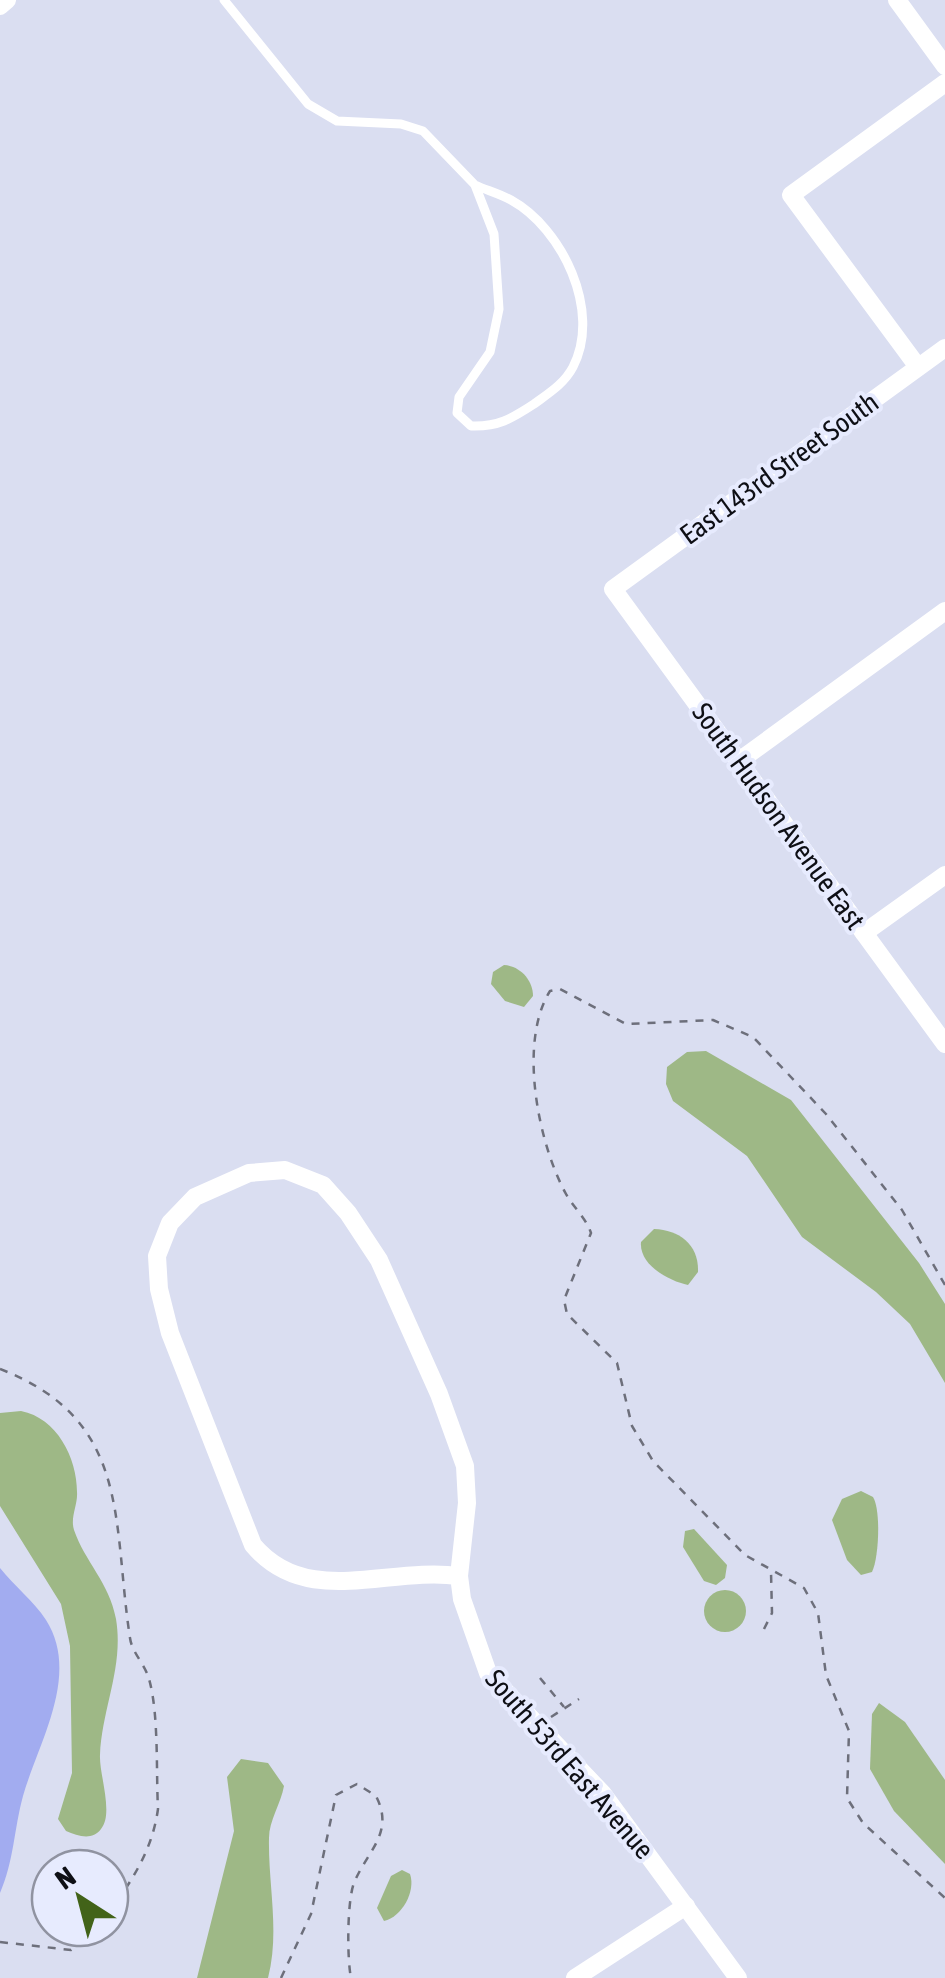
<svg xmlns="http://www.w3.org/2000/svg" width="945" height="1978" font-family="'Asap Condensed',sans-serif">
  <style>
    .green { fill: #9eb886 }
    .water { fill: #a2acf0 }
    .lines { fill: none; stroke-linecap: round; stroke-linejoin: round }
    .path { stroke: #6d6f7b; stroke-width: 2.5; stroke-dasharray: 8 8; stroke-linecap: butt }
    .service { stroke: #fff; stroke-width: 9 }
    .minor { stroke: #fff; stroke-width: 18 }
    .labels { text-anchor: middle; stroke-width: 8; stroke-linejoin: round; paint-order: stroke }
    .street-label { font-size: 28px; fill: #0e0f15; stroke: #e7ebfe }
  </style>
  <rect width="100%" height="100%" fill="#dadef1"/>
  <!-- green -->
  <g class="green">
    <path d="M504,965c16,1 29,15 29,31l-9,11 -19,-6 -14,-17 2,-12z"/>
    <path d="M706,1051l85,49 128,163 26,41v79l-35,-59 -34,-32 -74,-55 -55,-81 -74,-55 -7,-17 1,-17 20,-15z"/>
    <path d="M654,1229c26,1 45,16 44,43l-10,13c-19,-4 -49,-20 -47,-43z"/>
    <path d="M21,1411c36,7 56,47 56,81 1,13 -7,25 -3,38 11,32 35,52 42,89 8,48 -14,89 -16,136 -1,19 14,59 1,74 -9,12 -23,7 -35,2l-8,-12 14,-46 -2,-127 -9,-42 -61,-98v-93z"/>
    <path d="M861,1491l12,6c8,13 6,61 -1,75l-11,3 -14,-15 -15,-40 10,-21z"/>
    <path d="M694,1529l33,36 -2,13 -9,7 -12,-4 -21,-34 2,-16z"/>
    <circle cx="725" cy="1611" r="21"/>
    <path d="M879,1703l26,19 40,58v84l-51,-53 -24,-42 2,-55z"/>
    <path d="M241,1759l27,4 16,23c-3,17 -15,35 -15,52 -1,47 11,94 -1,140h-71l37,-147 -7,-54z"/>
    <path d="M402,1870l8,4c6,17 -8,43 -26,47l-7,-13 14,-32z"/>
  </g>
  <!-- water -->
  <path class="water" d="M0,1568c14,18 34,33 46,52 35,55 -8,123 -23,176 -9,33 -9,65 -23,97z"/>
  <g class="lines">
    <!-- path -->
    <g class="path">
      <path d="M945,1285l-43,-75 -76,-96 -73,-77 -40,-17 -87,4 -66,-35 -10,2c-32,51 -12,152 16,203 8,14 20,24 25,39l-27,67 3,14 50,49 15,63 21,35 92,94 59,33 14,25 8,62 23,56 -2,67 16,25 82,75"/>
      <path d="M0,1369c132,51 112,152 130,269 2,15 15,26 19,41 10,35 7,93 9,130 -6,42 -25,69 -48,103"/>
      <path d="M764,1629l8,-16 -1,-41"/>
      <path d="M540,1678l24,29"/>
      <path d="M551,1717l28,-18"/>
      <path d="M0,1942l71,8 28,-22"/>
      <path d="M281,1978l30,-64 25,-119 21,-11 19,12c19,37 -9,55 -22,87 -7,18 -7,76 -3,95"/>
    </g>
    <!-- service -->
    <path class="service" d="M224,0l84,104 29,17 64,3 22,7 52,54 19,49 5,75 -9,43 -31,45 -2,16 14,13c27,1 40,-7 63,-22 15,-11 30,-20 39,-37 29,-56 -11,-139 -62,-167 -11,-6 -25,-10 -36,-15"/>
    <!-- minor -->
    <g class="minor">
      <path d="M897,0l48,66"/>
      <path d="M0,6l7,-6"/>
      <path d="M945,348l-332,241 332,455"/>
      <path d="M918,367l-127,-172 154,-112"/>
      <path d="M739,761l206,-150"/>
      <path d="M864,933l81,-58"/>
      <path d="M459,1576c-72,-10 -152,33 -206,-31l-83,-212 -11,-44 -2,-33 13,-33 25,-26 54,-24 36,-3 38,15 25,28 31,47 60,134 26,72 2,37 -8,73 3,23 26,74 115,121 135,184"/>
      <path d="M575,1978l111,-72"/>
    </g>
  </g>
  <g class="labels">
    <!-- street labels -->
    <g class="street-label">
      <text transform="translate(779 468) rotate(-36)" y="10">East 143rd Street South</text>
      <text transform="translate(779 816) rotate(54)" y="10">South Hudson Avenue East</text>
      <text transform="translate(570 1764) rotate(49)" y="10">South 53rd East Avenue</text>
    </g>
  </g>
  <!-- north arrow -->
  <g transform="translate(80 1898) rotate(324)"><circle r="48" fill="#e7ebfe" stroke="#9093a1" stroke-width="2.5"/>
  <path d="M0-8L18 38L0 25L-18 38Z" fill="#426319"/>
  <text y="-15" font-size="28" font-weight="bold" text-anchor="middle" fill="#0e0f15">N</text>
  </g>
</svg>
